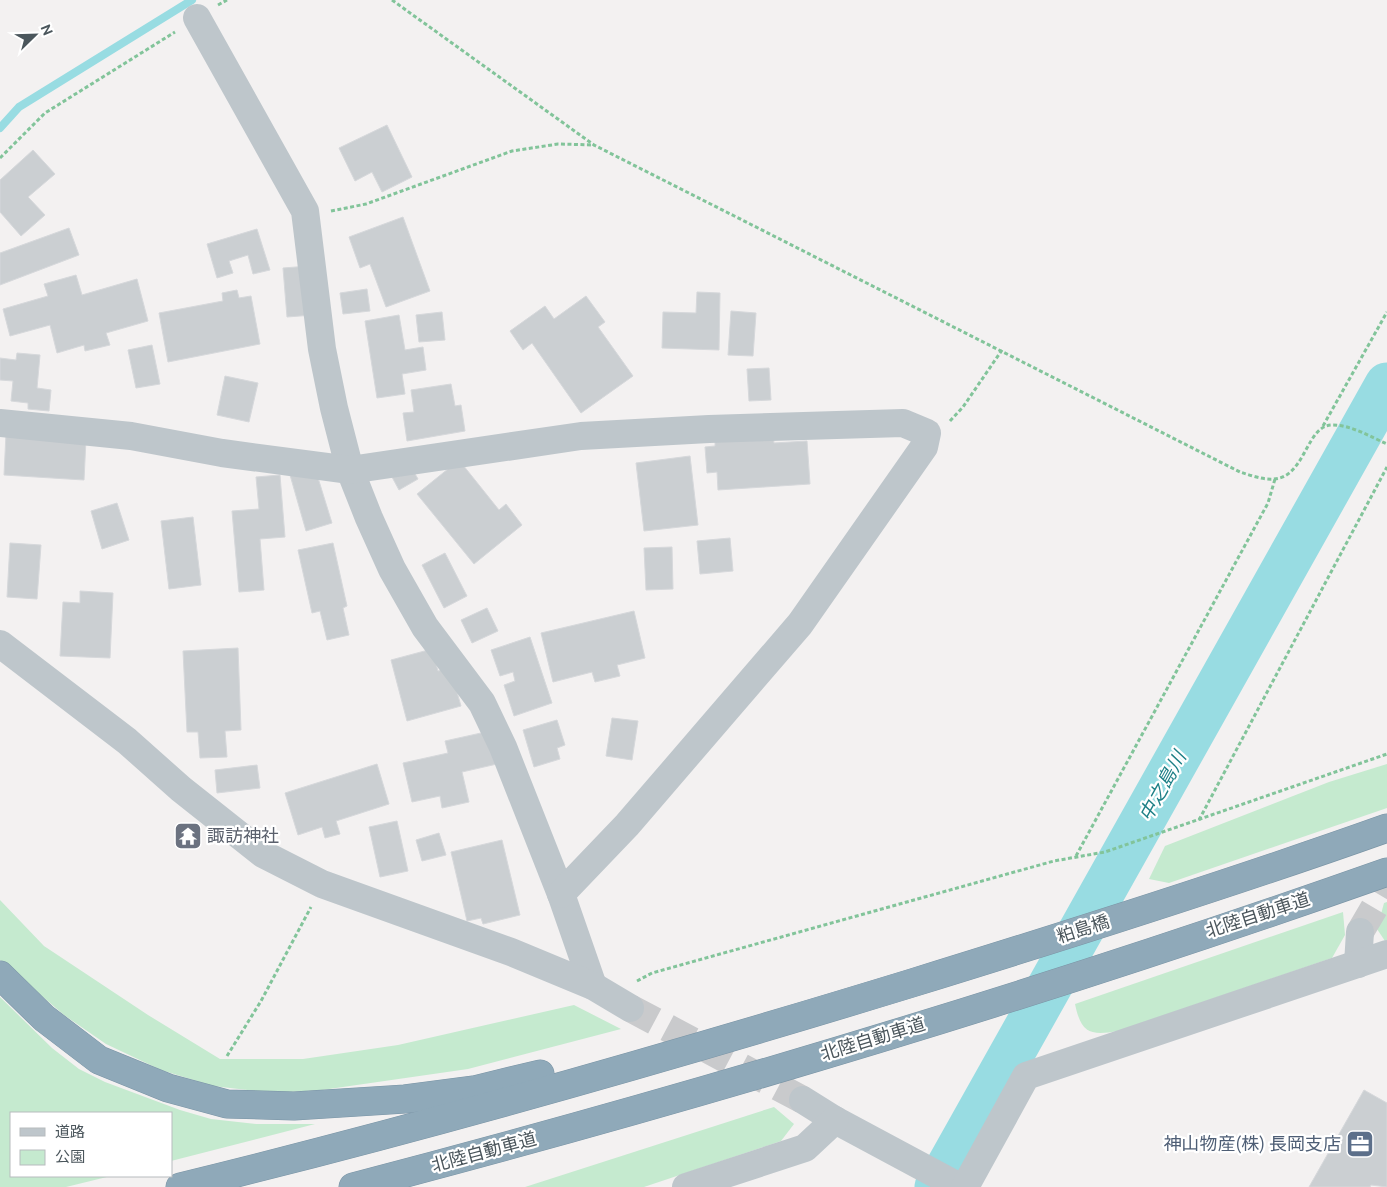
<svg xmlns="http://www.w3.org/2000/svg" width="1387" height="1187" font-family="Ubuntu,'Noto Sans JP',sans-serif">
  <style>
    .green { fill: #c5eacf }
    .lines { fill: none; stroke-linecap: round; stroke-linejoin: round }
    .stream { stroke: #98dce2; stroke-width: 8 }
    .river { stroke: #98dce2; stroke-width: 45 }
    .building { fill: #cbcfd2; stroke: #d6d8db }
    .minor-tunnel { stroke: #c9cacc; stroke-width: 28; stroke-dasharray: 28 14; stroke-linecap: butt }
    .highway-casing { stroke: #7a94a5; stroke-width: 29 }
    .path { stroke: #82c49a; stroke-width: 3; stroke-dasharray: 4 2.5; stroke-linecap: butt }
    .minor { stroke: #bec6cb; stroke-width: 28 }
    .highway { stroke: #8fa9b9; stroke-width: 28 }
    .labels { text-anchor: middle; stroke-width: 4.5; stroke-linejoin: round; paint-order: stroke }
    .worship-label { font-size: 18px; fill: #5b616d; stroke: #fff; text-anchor: start }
    .street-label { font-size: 18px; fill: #4b565c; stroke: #fff }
    .service-label { font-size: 18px; fill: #4e5e75; stroke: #fff; text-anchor: end }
    .water-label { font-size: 19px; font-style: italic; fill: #1d7f86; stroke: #fff }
  </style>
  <rect width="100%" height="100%" fill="#f3f1f1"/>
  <!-- green -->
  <g class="green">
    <path d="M1387,764v44l-218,75 -20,-4 16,-33 164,-64z"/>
    <path d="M0,900l44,46 104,69 72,44h83l95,-14 176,-40 47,24 -153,40 -146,21 -50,3 -59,-7 -52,-16 -55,-26 -42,-29 -64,-55z"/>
    <path d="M1387,902v38l-2,1 -8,-12 7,-26z"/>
    <path d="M1343,912l2,23 -13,23 -214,73c-28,5 -37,2 -43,-27z"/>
    <path d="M0,997l52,51 27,21 26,13 75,28 31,9 45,5h59l-144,37v-48h-160v63h100l-45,11h-66z"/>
    <path d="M774,1107l20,17 -13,17 -137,46h-119z"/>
  </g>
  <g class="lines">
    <!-- stream -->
    <path class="stream" d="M0,128l19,-21 173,-107"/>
    <!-- river -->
    <path class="river" d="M937,1187l450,-802"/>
  </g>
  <!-- building -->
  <g class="building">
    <path d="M387,125l25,52 -30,15 -10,-20 -17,9 -16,-33z"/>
    <path d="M33,150l22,24 -27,23 17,18 -24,21 -21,-24v-32z"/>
    <path d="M403,217l27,74 -44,16 -16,-43 -10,4 -11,-31z"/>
    <path d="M69,228l10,27 -79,30v-32z"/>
    <path d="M257,229l13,41 -17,4 -5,-19 -19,6 4,12 -16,5 -10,-34z"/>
    <path d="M309,266l4,49 -26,2 -4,-49z"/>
    <path d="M76,275l6,20 55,-16 11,42 -42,12 4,12 -25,6 -1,-6 -27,8 -7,-28 -40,11 -7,-27 45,-13 -4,-12z"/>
    <path d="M367,289l3,22 -27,3 -3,-21z"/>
    <path d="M237,290l2,8 12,-2 9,48 -92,18 -9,-49 64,-12 -1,-8z"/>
    <path d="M697,292l23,1 -1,57 -57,-2 1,-36 33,1z"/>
    <path d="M586,296l19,26 -7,5 35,49 -52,37 -49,-70 -9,7 -13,-19 35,-25 9,13z"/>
    <path d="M731,311l25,2 -3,43 -25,-1z"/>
    <path d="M442,312l3,28 -26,2 -3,-27z"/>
    <path d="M399,315l6,35 18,-3 3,23 -24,4 3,20 -28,4 -12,-77z"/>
    <path d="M152,345l8,39 -24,4 -8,-38z"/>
    <path d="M17,353l23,2 -3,33 14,2 -2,21 -21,-2v-6l-17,-2 2,-20 -13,-1v-22l16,2z"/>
    <path d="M769,368l2,32 -22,1 -2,-32z"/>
    <path d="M225,376l33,7 -9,39 -32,-7z"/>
    <path d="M451,384l4,22 6,-1 4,26 -58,10 -4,-28 11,-1 -3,-22z"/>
    <path d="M6,434l80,5 -2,41 -80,-5z"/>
    <path d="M773,434l1,9 33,-2 3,43 -92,6 -1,-18 -10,1 -2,-26 10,-1v-8z"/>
    <path d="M690,456l8,69 -54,6 -8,-68z"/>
    <path d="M459,460l40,50 7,-6 16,21 -48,39 -57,-70z"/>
    <path d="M411,467l7,12 -19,11 -7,-13z"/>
    <path d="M315,468l17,55 -26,8 -16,-56z"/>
    <path d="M280,475l5,62 -25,2 4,51 -25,2 -7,-81 27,-2 -3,-32z"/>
    <path d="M117,503l12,37 -27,9 -11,-38z"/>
    <path d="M193,517l8,68 -32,4 -8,-68z"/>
    <path d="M730,538l3,33 -33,3 -3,-33z"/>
    <path d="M10,543l31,2 -4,54 -30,-2z"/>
    <path d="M333,543l14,63 -4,2 6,27 -22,5 -7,-29 -8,2 -14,-63z"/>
    <path d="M672,547l1,42 -27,1 -2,-42z"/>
    <path d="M445,553l22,43 -23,12 -22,-43z"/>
    <path d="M80,591l33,2 -3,65 -50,-2 3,-54 17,1z"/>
    <path d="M487,608l11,23 -26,12 -11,-23z"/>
    <path d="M634,611l11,47 -28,7 3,11 -25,6 -3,-10 -39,10 -12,-49z"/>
    <path d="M530,637l22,66 -38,13 -10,-31 11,-4 -2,-9 -13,4 -9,-26z"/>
    <path d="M238,648l3,82 -16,1 2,26 -27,1 -2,-26h-11l-4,-81z"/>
    <path d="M432,649l6,22 12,-3 11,38 -54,15 -16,-61z"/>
    <path d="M612,718l26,3 -6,39 -26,-4z"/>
    <path d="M557,720l8,25 -8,3 3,11 -26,8 -11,-37z"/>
    <path d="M490,731l7,33 -35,8 7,30 -27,6 -2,-12 -28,6 -9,-39 45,-10 -3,-12z"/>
    <path d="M377,764l12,40 -53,17 4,13 -15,4 -3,-11 -24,8 -13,-42z"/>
    <path d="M257,765l3,23 -43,5 -2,-23z"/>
    <path d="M397,821l11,50 -28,6 -11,-50z"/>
    <path d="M439,833l7,22 -24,6 -6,-21z"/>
    <path d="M502,840l18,75 -37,9 -2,-6 -14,3 -16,-69z"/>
    <path d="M1364,1090l23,13v84l-16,-2 -1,2h-61z"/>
  </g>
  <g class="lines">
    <!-- minor-tunnel -->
    <g class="minor-tunnel">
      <path d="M1360,932l27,-46"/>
      <path d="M630,1008l173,92"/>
    </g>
    <!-- highway casing -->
    <g class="highway-casing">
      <g id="highway">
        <path d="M0,975l44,43 55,42 69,28 59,16 67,2 111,-7 69,-9 66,-16"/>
        <path d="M180,1187c246,-60 490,-130 732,-204 159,-49 318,-99 475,-155"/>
        <path d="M353,1187c348,-91 694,-195 1034,-315"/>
      </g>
    </g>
    <!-- path -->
    <g class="path">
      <path d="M392,0l202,145 646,327c10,3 22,8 34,7 32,-2 32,-55 59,-54 18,0 38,12 54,19"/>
      <path d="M218,5l9,-5"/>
      <path d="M0,158l45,-45 130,-81"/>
      <path d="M331,211l35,-7 146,-53 46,-7 36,1"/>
      <path d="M950,421l13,-14 39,-57"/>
      <path d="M1323,426l64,-114"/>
      <path d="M1199,820l188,-353"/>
      <path d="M1076,856l192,-353 7,-24"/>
      <path d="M637,981l15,-8 402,-112 51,-9 282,-98"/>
      <path d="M227,1056l34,-55 50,-94"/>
    </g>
    <!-- minor -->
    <g class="minor">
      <path d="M197,18l108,193 17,138 12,59 16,62 19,48 23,51 33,58 57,76 21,44 58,147 32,92"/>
      <path d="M0,423l131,13 91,17 128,17 231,-34 128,-7 194,-6 24,10 -3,14 -124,177 -173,201 -66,69"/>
      <path d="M0,644l127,97 54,48 82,65 59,30 189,68 82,34 37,22"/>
      <path d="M1358,964l2,-32"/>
      <path d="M803,1100l32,20 125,67"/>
      <path d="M686,1187l119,-39 30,-28"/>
      <path d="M965,1187l61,-111 361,-122"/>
    </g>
    <!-- highway -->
    <use href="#highway" class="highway"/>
  </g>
  <!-- icons -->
  <defs>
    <g id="temple-square" transform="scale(1.4375)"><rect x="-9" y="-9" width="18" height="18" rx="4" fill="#6b7280" stroke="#fff"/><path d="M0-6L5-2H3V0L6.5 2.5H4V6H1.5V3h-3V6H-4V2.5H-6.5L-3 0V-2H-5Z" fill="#fff"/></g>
    <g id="office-square" transform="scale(1.4375)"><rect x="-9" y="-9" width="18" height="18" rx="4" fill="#5c6f8a" stroke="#fff"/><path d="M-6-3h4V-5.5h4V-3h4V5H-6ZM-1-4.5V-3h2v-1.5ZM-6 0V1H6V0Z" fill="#fff"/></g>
  </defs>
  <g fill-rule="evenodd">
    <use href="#temple-square" x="188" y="836"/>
    <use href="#office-square" x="1360" y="1144"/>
  </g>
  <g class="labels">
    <!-- worship labels -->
    <g class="worship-label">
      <text x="207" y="842">諏訪神社</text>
    </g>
    <!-- street labels -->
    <g class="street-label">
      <text transform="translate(1258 915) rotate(-18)" y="6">北陸自動車道</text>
      <text transform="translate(1083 929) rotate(-18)" y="6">粕島橋</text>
      <text transform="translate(873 1039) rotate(-17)" y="6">北陸自動車道</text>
      <text transform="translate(484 1152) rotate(-15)" y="6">北陸自動車道</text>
    </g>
    <!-- service labels -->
    <g class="service-label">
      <text x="1341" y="1150">神山物産(株) 長岡支店</text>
    </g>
    <!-- water labels -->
    <g class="water-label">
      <text transform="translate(1162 786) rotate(-61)" y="7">中之島川</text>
    </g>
  </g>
  <!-- legend -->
  <rect x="10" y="1112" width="162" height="65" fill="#ffffff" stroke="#b7bbbe"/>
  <rect x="20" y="1128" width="25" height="8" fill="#bec6cb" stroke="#b7bbbe"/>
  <text x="55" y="1137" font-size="15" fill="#4b565c">道路</text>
  <rect x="20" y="1150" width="25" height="15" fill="#c5eacf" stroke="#b7bbbe"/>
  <text x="55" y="1162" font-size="15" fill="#4b565c">公園</text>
  <!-- north arrow -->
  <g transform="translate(35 35) rotate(67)" stroke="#ffffff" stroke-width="4" paint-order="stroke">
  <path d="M0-4L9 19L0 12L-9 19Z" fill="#4b565c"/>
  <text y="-8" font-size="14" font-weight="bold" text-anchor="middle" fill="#4b565c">N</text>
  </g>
</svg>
